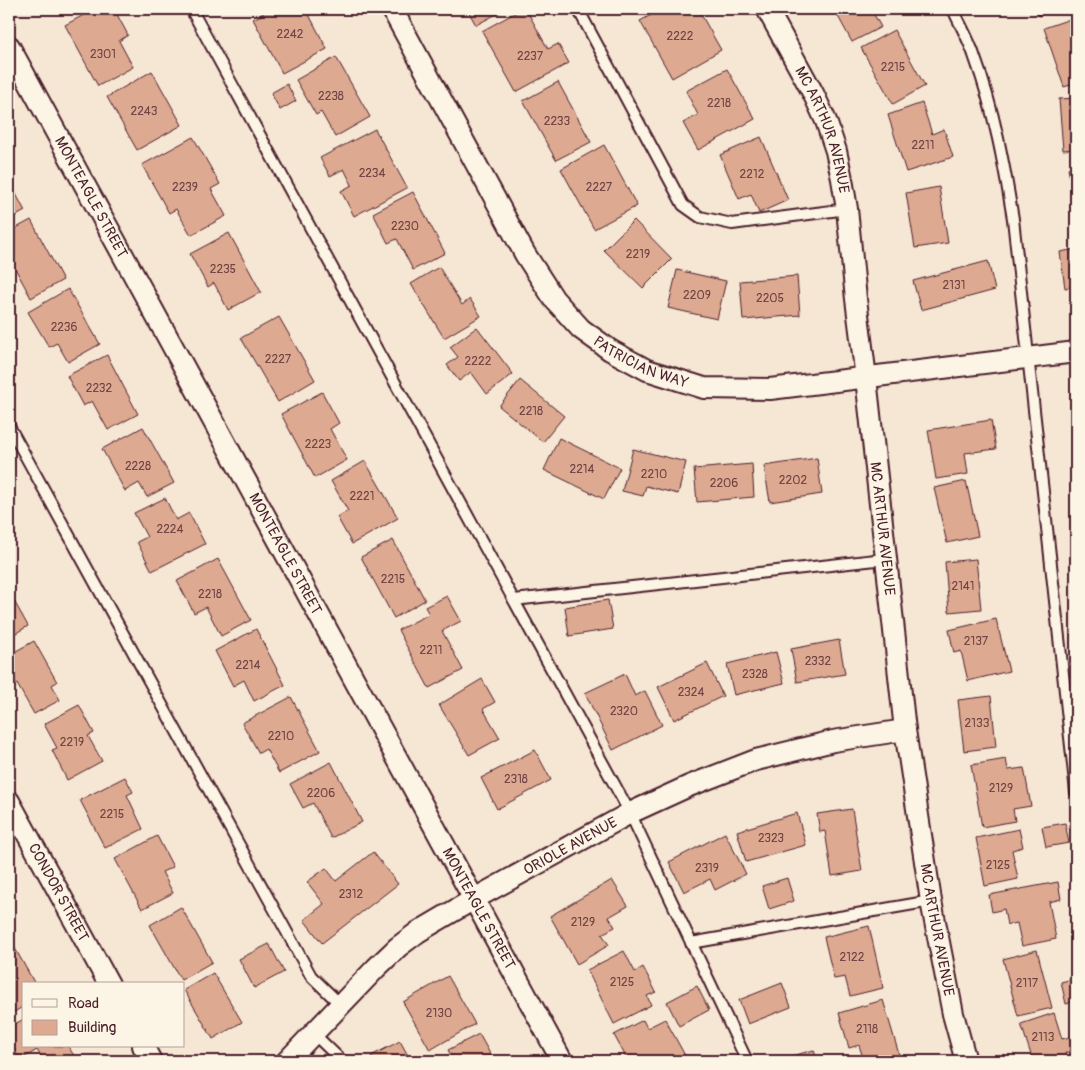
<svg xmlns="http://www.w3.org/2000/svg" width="1085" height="1070" font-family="Pangolin,sans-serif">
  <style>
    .building { fill: #dda990; stroke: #4a1f2b }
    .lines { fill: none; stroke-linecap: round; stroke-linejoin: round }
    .service-casing { stroke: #4a1f2b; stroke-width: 14 }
    .minor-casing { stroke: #4a1f2b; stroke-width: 24 }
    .service { stroke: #fcf5e5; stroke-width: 10 }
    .minor { stroke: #fcf5e5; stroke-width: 20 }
    .labels { text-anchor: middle; stroke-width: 4.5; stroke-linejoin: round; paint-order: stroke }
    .number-label { font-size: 12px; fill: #6f4244 }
    .street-label { font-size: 15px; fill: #4a1f2b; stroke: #fcf5e5 }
  </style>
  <rect width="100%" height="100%" fill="#f6e6d4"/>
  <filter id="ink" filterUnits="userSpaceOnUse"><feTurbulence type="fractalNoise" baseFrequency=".02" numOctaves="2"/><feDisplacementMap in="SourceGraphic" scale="10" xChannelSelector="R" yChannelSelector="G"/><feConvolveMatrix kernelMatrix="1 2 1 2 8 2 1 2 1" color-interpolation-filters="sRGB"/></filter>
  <g filter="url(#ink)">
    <!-- building -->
    <g class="building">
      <path d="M95,9h19l14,26 -9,6 14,26 -35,19 -33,-61z"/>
      <path d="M260,9h46l21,40 -45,24 -29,-54 10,-5z"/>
      <path d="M467,9h39l-30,16z"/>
      <path d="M522,9h4l22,40 10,-5 11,19 -53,29 -34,-61z"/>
      <path d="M662,9h36l23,41 -49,28 -32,-57z"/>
      <path d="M834,9h46l-7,4 8,14 -29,15z"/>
      <path d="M1035,9h18l-14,7z"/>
      <path d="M1076,17v66l-12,4 -20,-59z"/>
      <path d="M894,30l31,56 -32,18 -32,-56z"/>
      <path d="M336,57l34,60 -35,20 -14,-25 -5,3 -20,-35z"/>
      <path d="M727,69l28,50 -57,31 -15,-27 15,-8 -12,-24z"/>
      <path d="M152,71l30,54 -45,25 -30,-53z"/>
      <path d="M558,82l33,60 -35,18 -33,-59z"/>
      <path d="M287,84l9,17 -16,9 -9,-17z"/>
      <path d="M1076,98v51l-13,1 -4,-51z"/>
      <path d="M922,103l10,31 12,-5 9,28 -47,15 -18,-57z"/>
      <path d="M375,129l32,59 -53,28 -13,-25 11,-6 -8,-16 -14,7 -10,-18z"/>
      <path d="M193,137l27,47 -9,5 15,27 -35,19 -15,-26 -7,4 -27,-48z"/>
      <path d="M761,137l27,63 -29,13 -8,-19 -12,5 -19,-44z"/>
      <path d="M604,145l33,61 -43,23 -33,-60z"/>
      <path d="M1076,166v47l-8,-45z"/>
      <path d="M9,181l16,30 -16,9z"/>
      <path d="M939,187l9,56 -33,5 -9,-55z"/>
      <path d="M413,192l32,61 -32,17 -16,-31 -9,4 -15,-30z"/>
      <path d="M31,220l32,60 -32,18 -22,-41v-25z"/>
      <path d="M634,220l38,39 -29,29 -39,-38z"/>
      <path d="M229,233l32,59 -33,18 -14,-27 -6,4 -18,-33z"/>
      <path d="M1076,249v37l-11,2 -5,-36z"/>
      <path d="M988,261l7,29 -74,20 -8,-29z"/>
      <path d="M439,267l23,38 8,-6 11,17 -37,22 -33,-54z"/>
      <path d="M677,270l49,11 -9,38 -49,-11z"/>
      <path d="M797,276l3,39 -57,5 -3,-39z"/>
      <path d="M68,289l32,55 -32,18 -11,-19 -8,4 -21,-35z"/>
      <path d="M279,317l36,63 -37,22 -37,-64z"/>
      <path d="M477,327l36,47 -26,20 -16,-22 -12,9 -12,-16 11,-8 -8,-10z"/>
      <path d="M107,355l31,59 -30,16 -16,-29 -9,5 -16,-30z"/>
      <path d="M520,380l44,36 -21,26 -44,-36z"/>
      <path d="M322,392l17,31 -9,6 17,31 -32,18 -34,-64z"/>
      <path d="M991,420l5,29 -31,4 3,21 -32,5 -8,-49z"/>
      <path d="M143,427l31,56 -27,14 -8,-14 -14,8 -23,-42z"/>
      <path d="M559,438l61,30 -16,31 -60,-29z"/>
      <path d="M633,449l53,13 -8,32 -32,-8 -3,10 -21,-5z"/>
      <path d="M817,458l5,36 -52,8 -6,-36z"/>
      <path d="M365,461l33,57 -46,26 -15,-27 11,-6 -17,-30z"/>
      <path d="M752,464l2,33 -57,5 -3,-33z"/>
      <path d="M966,481l12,55 -31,7 -13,-55z"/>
      <path d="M165,498l11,22 13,-7 16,31 -53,27 -15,-29 10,-5 -13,-24z"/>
      <path d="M393,540l32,60 -31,18 -33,-61z"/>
      <path d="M218,559l33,61 -30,16 -15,-29 -12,6 -17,-32z"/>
      <path d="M976,559l5,50 -32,3 -4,-50z"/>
      <path d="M9,592l19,34 -19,11z"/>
      <path d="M447,596l14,25 -19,10 21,39 -34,18 -31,-58 31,-16 -4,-7z"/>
      <path d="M608,600l5,29 -44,7 -4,-29z"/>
      <path d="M996,619l13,52 -41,10 -7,-30 -7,2 -5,-23z"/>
      <path d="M256,629l29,56 -31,16 -10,-21 -11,6 -18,-35z"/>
      <path d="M839,640l6,34 -48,8 -6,-33z"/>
      <path d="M34,641l23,41 -5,3 8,15 -26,14 -25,-44v-15z"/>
      <path d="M776,652l8,31 -50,12 -7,-31z"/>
      <path d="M707,663l16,33 -49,24 -16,-33z"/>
      <path d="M625,674l10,22 10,-5 17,34 -49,25 -28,-57z"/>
      <path d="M482,679l13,23 -12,7 17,29 -31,17 -30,-50z"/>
      <path d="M991,696l5,51 -32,4 -6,-51z"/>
      <path d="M291,697l29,54 -41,22 -13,-24 -7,4 -17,-30z"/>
      <path d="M79,705l15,28 -6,3 14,25 -35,19 -15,-30 5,-2 -13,-24z"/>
      <path d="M535,750l16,30 -54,29 -16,-31z"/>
      <path d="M1006,759l2,11 16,-2 7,38 -18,3 2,12 -33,6 -11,-62z"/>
      <path d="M331,762l31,60 -31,16 -18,-35 -10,5 -13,-24z"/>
      <path d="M125,777l8,15 -6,3 16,34 -38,19 -25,-48z"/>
      <path d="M852,809l10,62 -30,5 -7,-45 -5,1 -3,-18z"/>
      <path d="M797,813l9,32 -60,17 -9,-31z"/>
      <path d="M1065,823l4,20 -23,4 -4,-20z"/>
      <path d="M1019,829l4,18 -11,3 6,29 -33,7 -9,-48z"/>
      <path d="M725,833l21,41 -31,16 -5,-11 -26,13 -15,-30z"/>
      <path d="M157,836l16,31 -11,5 11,21 -31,16 -27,-50z"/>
      <path d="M373,852l25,32 -76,59 -18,-23 20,-16 -17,-22 19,-14 10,13z"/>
      <path d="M787,878l7,23 -25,8 -7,-23z"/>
      <path d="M612,880l16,26 -19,11 6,10 -13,7 7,11 -32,19 -27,-48z"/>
      <path d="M1058,882l3,17 -12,3 7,37 -34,7 -5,-23 -10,2 -3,-16 -12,3 -3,-17z"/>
      <path d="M181,907l31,55 -31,18 -31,-55z"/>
      <path d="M869,926l14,62 -33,8 -5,-19 -11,2 -10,-42z"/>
      <path d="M12,943l23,41h-11v22l-13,8 -2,-4v-65z"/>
      <path d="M269,944l15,28 -30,16 -15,-29z"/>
      <path d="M1037,950l15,58 -34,8 -15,-57z"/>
      <path d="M624,951l11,21 8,-5 13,25 -9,4 4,9 -37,19 -27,-54z"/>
      <path d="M213,973l29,49 -29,17 -29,-49z"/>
      <path d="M448,976l27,48 -45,26 -27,-48z"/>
      <path d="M1076,978v23l-10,3 -5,-22z"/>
      <path d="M782,983l9,24 -43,17 -9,-24z"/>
      <path d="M697,986l12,24 -30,16 -12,-24z"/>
      <path d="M883,1000l17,58 -11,3h-25l-5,-16 -10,3 -10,-35z"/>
      <path d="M1054,1013l8,26 12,-3 2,13 -11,4 2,8h-34l-12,-37z"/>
      <path d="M24,1019v27h44l8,13 -4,2h-28l-7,-11 -17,10 -11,-20v-13z"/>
      <path d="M665,1019l23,42h-60l-14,-26 29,-15 4,8z"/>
      <path d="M479,1034l15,27h-40l-6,-11z"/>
      <path d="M400,1041l11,20h-37l-3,-5z"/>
      <path d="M814,1050l3,11h-40v-1z"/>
    </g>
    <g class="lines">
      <!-- service casing -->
      <g class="service-casing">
        <g id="service">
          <path d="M191,9l439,804 117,248"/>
          <path d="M578,9l105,196 17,12 32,7 115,-15"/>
          <path d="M953,9c7,16 17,32 22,49 19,52 29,106 38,161l63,573"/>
          <path d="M9,426l302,550 30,29"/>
          <path d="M514,600l371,-41"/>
          <path d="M691,943l240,-42"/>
          <path d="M314,1034l28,27"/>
        </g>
      </g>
      <!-- minor casing -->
      <g class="minor-casing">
        <g id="minor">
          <path id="s1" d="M392,9l133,245 29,45 27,30 29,21 37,20 57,18 66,1 306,-37"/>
          <path id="s2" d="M767,9l46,84 13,28 10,30 6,28 5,30 9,90 10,79 39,352 26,171 22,113 13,47"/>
          <path id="s3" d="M9,46l553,1015"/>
          <path id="s4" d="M9,801l100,183"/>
          <path d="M143,1046l8,15"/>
          <path id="s5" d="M287,1061l89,-93 22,-21 20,-15 56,-33 156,-86 59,-27 67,-26 77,-19 72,-11"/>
        </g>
      </g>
      <!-- service -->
      <use href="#service" class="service"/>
      <!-- minor -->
      <use href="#minor" class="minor"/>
    </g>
  </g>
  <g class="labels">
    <!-- number labels -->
    <g class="number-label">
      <text x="290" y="38">2242</text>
      <text x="680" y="40">2222</text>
      <text x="103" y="58">2301</text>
      <text x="530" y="60">2237</text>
      <text x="893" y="71">2215</text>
      <text x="331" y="100">2238</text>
      <text x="719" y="107">2218</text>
      <text x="144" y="115">2243</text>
      <text x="557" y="125">2233</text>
      <text x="923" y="149">2211</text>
      <text x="372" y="177">2234</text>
      <text x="752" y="178">2212</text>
      <text x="185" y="191">2239</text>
      <text x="599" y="191">2227</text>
      <text x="405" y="230">2230</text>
      <text x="638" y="258">2219</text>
      <text x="223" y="273">2235</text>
      <text x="954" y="289">2131</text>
      <text x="697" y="299">2209</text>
      <text x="770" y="302">2205</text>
      <text x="64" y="331">2236</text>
      <text x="278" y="363">2227</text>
      <text x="478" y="365">2222</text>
      <text x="99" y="392">2232</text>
      <text x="531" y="415">2218</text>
      <text x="318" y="448">2223</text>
      <text x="138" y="470">2228</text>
      <text x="582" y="473">2214</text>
      <text x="654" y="478">2210</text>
      <text x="793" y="484">2202</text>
      <text x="724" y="487">2206</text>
      <text x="362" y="500">2221</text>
      <text x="170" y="533">2224</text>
      <text x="393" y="583">2215</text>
      <text x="963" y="590">2141</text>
      <text x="210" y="598">2218</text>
      <text x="976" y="645">2137</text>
      <text x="431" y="654">2211</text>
      <text x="818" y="665">2332</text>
      <text x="248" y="669">2214</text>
      <text x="755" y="678">2328</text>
      <text x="691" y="696">2324</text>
      <text x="624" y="715">2320</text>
      <text x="977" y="727">2133</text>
      <text x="281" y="740">2210</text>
      <text x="72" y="746">2219</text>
      <text x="516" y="783">2318</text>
      <text x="1001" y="792">2129</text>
      <text x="321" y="797">2206</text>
      <text x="112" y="818">2215</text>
      <text x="771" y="842">2323</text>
      <text x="998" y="869">2125</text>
      <text x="707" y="872">2319</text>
      <text x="351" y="898">2312</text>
      <text x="583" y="926">2129</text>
      <text x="852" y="961">2122</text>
      <text x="622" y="986">2125</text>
      <text x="1027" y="987">2117</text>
      <text x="439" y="1017">2130</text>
      <text x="867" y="1033">2118</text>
      <text x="1043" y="1041">2113</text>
    </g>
    <!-- street labels -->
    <g class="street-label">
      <text dy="5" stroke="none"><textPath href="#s2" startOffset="134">MC ARTHUR AVENUE</textPath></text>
      <text dy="5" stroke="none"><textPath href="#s3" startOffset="172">MONTEAGLE STREET</textPath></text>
      <text dy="5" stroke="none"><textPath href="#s1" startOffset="442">PATRICIAN WAY</textPath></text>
      <text dy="5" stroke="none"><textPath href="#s2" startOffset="539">MC ARTHUR AVENUE</textPath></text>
      <text dy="5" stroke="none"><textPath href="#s3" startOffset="578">MONTEAGLE STREET</textPath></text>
      <text dy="5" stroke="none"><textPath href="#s5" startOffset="359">ORIOLE AVENUE</textPath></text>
      <text dy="5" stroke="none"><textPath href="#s4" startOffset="104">CONDOR STREET</textPath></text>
      <text dy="5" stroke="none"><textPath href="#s3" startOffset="982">MONTEAGLE STREET</textPath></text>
      <text dy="5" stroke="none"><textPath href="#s2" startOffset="944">MC ARTHUR AVENUE</textPath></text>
    </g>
  </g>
  <!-- margin -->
  <rect width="1085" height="1070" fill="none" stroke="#fcf5e5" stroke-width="30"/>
  <rect x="15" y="15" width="1055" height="1040" fill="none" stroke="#4a1f2b" stroke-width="2" filter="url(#ink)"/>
  <!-- legend -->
  <rect x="22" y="982" width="162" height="65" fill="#fcf5e5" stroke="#b59f9b"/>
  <rect x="32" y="999" width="25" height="8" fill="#fcf5e5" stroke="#b59f9b"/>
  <text x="68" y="1008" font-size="15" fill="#4a1f2b">Road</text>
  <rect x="32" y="1020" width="25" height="15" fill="#dda990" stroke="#b59f9b"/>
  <text x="68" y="1032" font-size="15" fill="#4a1f2b">Building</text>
</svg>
